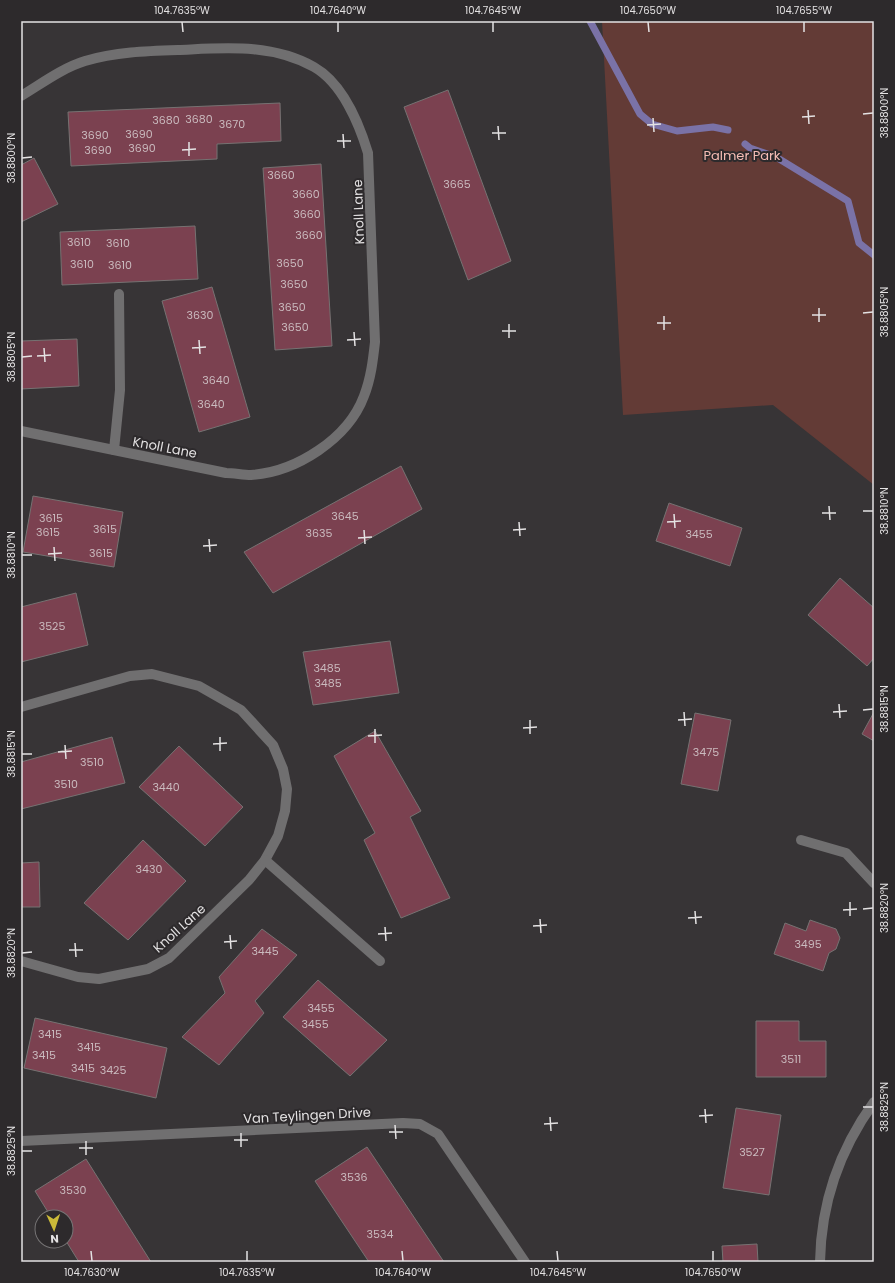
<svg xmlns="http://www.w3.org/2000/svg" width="895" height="1283" font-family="Poppins,sans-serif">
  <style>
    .green { fill: #633b36 }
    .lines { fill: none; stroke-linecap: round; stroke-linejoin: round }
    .stream { stroke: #7a72a7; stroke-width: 7 }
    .building { fill: #7b4150; stroke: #767272 }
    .service { stroke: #706f70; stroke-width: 10 }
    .minor { stroke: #706f70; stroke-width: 10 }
    .ticks { fill: none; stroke: #e4e2e3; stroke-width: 1.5 }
    .labels { text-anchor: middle; stroke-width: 4; stroke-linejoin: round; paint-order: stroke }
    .number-label { font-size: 11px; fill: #cababe }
    .park-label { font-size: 13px; fill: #f5bcb4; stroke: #2d2a2c }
    .street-label { font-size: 13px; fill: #e4e2e3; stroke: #2d2a2c }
    .neatline { fill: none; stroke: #e4e2e3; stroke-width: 1.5 }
    .ticks-label { font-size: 10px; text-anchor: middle; fill: #e4e2e3 }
  </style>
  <rect width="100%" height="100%" fill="#373436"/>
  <!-- green -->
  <path class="green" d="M602,21h272v464l-101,-80 -150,10z"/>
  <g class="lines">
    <!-- stream -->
    <g class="stream">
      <path d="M590,21l50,93 12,10 25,7 36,-4 15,3"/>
      <path d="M745,144l5,4 26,9 72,44 11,42 15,12"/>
    </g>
  </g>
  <!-- building -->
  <g class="building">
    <path d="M448,90l63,171 -43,19 -64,-173z"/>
    <path d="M280,103l1,38 -64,3v15l-146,7 -3,-54z"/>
    <path d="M34,158l24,46 -37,18v-57z"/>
    <path d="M321,164l11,182 -57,4 -12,-182z"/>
    <path d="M195,226l3,53 -136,6 -2,-53z"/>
    <path d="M212,287l38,130 -51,15 -37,-131z"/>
    <path d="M77,339l2,47 -58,3v-48z"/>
    <path d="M401,466l21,43 -149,84 -29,-41z"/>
    <path d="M33,496l90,16 -9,55 -91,-15z"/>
    <path d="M669,503l73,25 -12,38 -74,-25z"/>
    <path d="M840,578l34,30v50l-7,8 -59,-51z"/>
    <path d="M76,593l12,52 -67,17v-55z"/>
    <path d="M390,641l9,52 -86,12 -10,-53z"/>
    <path d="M874,712v29l-12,-7z"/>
    <path d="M695,713l36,7 -13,71 -37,-7z"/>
    <path d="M375,731l46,80 -11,6 40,81 -49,20 -37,-78 11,-7 -41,-77z"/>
    <path d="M112,737l13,46 -104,26v-47z"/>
    <path d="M179,746l64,61 -38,39 -66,-59z"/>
    <path d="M143,840l43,41 -58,59 -44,-37z"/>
    <path d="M39,862l1,45h-19v-44z"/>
    <path d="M810,920l26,9 4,9 -4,11 -7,4 -6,18 -49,-17 11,-31 21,8z"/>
    <path d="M262,929l35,26 -42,46 9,12 -45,52 -37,-28 43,-44 -6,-16z"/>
    <path d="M318,980l69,60 -37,36 -67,-59z"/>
    <path d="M35,1018l132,30 -11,50 -132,-30z"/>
    <path d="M756,1021h43v20h27v36h-70z"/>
    <path d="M736,1108l45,7 -12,80 -46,-7z"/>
    <path d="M367,1147l77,115h-75l-54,-81z"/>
    <path d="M86,1159l65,103h-72l-13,-21v-24h-15l-16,-26z"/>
    <path d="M757,1244l1,18h-35l-1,-16z"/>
  </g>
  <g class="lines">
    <!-- service -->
    <path class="service" d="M21,1141l382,-18 17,1 18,10 87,128"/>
    <!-- minor -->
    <g class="minor">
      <path d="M21,96c20,-12 41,-28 64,-35 30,-9 61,-10 93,-11 46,-2 93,-7 136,17 28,16 45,56 54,86l7,189c-2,18 -4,36 -11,54 -16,43 -68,76 -113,79 -8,0 -17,-2 -25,-2l-205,-42"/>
      <path d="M114,450l6,-60 -1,-96"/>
      <path d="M21,707l109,-31 22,-2 47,12 42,24 32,35 10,24 4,20 -2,22 -7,25 -13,24 -16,20 -80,78 -21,11 -49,10 -21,-2 -57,-16"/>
      <path d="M801,840l45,13 28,30"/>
      <path d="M265,860l115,101"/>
      <path d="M820,1262c1,-59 20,-113 54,-160"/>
    </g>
  </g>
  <!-- ticks -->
  <path class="ticks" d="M182,22l1,10M338,22v10M493,22v10M648,22l1,10M804,22v10M808,110l1,14M863,114l10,-1M802,117l13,-1M653,118l1,14M647,125l14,-1M498,126l1,14M492,133h14M343,134l1,14M337,141h14M189,142v14M182,150l14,-1M22,158l10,-1M819,308v14M863,313l10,-1M812,315h14M664,316v14M657,323h14M509,324v14M502,331h14M354,332l1,14M199,340l1,14M347,340l14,-1M44,348l1,14M192,348l14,-1M37,356l14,-1M22,357l10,-1M829,506l1,14M863,511h10M822,513h14M674,514l1,14M519,522l1,14M667,522l14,-1M364,530l1,14M513,530l13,-1M358,538l14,-1M209,539l1,13M203,546l14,-1M54,547l1,14M48,554l14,-1M22,555h10M839,704l1,14M863,710l10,-1M684,712l1,14M833,712l14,-1M530,720v14M678,720l14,-1M523,728l14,-1M375,729v14M368,736l14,-1M220,737v14M213,744l14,-1M65,745l1,14M58,752l14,-1M22,754h10M850,902v14M863,909l10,-1M843,910l14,-1M695,911l1,13M688,918l14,-1M540,919l1,14M533,926l14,-1M385,927l1,14M378,934l14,-1M230,935l1,14M224,942l13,-1M75,943l1,14M69,950h14M22,953l10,-1M863,1107h10M705,1109l1,14M699,1116l14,-1M550,1117l1,14M544,1124l14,-1M395,1125l1,14M389,1132h14M241,1133v14M234,1140h14M86,1141v14M79,1148h14M22,1151h10M91,1251l1,10M247,1251v10M402,1251l1,10M557,1251l1,10M713,1251v10"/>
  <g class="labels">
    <!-- number labels -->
    <g class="number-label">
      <text x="199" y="123">3680</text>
      <text x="166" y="124">3680</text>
      <text x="232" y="128">3670</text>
      <text x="139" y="138">3690</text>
      <text x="95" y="139">3690</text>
      <text x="142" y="152">3690</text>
      <text x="98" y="154">3690</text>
      <text x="281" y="179">3660</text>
      <text x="457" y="188">3665</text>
      <text x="306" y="198">3660</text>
      <text x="307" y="218">3660</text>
      <text x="309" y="239">3660</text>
      <text x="79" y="246">3610</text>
      <text x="118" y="247">3610</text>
      <text x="290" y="267">3650</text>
      <text x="82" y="268">3610</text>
      <text x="120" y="269">3610</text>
      <text x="294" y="288">3650</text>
      <text x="292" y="311">3650</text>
      <text x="200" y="319">3630</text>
      <text x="295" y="331">3650</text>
      <text x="216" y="384">3640</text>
      <text x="211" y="408">3640</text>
      <text x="345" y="520">3645</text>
      <text x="51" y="522">3615</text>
      <text x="105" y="533">3615</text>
      <text x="48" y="536">3615</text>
      <text x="319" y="537">3635</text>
      <text x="699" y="538">3455</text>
      <text x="101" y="557">3615</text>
      <text x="52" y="630">3525</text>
      <text x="327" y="672">3485</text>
      <text x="328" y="687">3485</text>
      <text x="706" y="756">3475</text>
      <text x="92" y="766">3510</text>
      <text x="66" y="788">3510</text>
      <text x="166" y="791">3440</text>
      <text x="149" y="873">3430</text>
      <text x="808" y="948">3495</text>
      <text x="265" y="955">3445</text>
      <text x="321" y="1012">3455</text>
      <text x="315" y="1028">3455</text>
      <text x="50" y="1038">3415</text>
      <text x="89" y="1051">3415</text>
      <text x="44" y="1059">3415</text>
      <text x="791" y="1063">3511</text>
      <text x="83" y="1072">3415</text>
      <text x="113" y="1074">3425</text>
      <text x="752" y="1156">3527</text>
      <text x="354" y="1181">3536</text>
      <text x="73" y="1194">3530</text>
      <text x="380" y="1238">3534</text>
    </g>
    <!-- park labels -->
    <g class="park-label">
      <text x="742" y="160">Palmer Park</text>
    </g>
    <!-- street labels -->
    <g class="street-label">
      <text transform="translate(358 212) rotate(-92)" y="5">Knoll Lane</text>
      <text transform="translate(165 447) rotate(11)" y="5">Knoll Lane</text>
      <text transform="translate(179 928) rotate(-42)" y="5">Knoll Lane</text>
      <text transform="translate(307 1115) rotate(-3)" y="5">Van Teylingen Drive</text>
    </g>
  </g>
  <!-- border -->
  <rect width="895" height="1283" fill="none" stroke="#2d2a2c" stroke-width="44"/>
  <!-- north arrow -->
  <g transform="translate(54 1229) rotate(177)"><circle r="19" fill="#2d2a2c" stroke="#767475"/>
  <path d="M0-3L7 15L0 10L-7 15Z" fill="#cbba39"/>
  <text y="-6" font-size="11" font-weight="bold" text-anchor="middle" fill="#e4e2e3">N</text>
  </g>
  <rect x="22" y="22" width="851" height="1239" class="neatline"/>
  <g class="ticks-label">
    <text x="182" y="14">104.7635°W</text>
    <text x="338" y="14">104.7640°W</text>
    <text x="493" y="14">104.7645°W</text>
    <text x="648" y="14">104.7650°W</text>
    <text x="804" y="14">104.7655°W</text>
    <text transform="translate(884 113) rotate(-90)" y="4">38.8800°N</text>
    <text transform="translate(11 158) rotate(-90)" y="4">38.8800°N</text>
    <text transform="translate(884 312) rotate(-90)" y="4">38.8805°N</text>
    <text transform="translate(11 357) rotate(-90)" y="4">38.8805°N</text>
    <text transform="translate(884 511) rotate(-90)" y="4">38.8810°N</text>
    <text transform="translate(11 555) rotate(-90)" y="4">38.8810°N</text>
    <text transform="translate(884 709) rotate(-90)" y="4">38.8815°N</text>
    <text transform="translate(11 754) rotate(-90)" y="4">38.8815°N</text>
    <text transform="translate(884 908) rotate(-90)" y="4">38.8820°N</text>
    <text transform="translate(11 953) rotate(-90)" y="4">38.8820°N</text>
    <text transform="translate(884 1107) rotate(-90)" y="4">38.8825°N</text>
    <text transform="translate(11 1151) rotate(-90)" y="4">38.8825°N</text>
    <text x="92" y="1276">104.7630°W</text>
    <text x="247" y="1276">104.7635°W</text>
    <text x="403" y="1276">104.7640°W</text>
    <text x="558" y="1276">104.7645°W</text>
    <text x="713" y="1276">104.7650°W</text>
  </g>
</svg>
